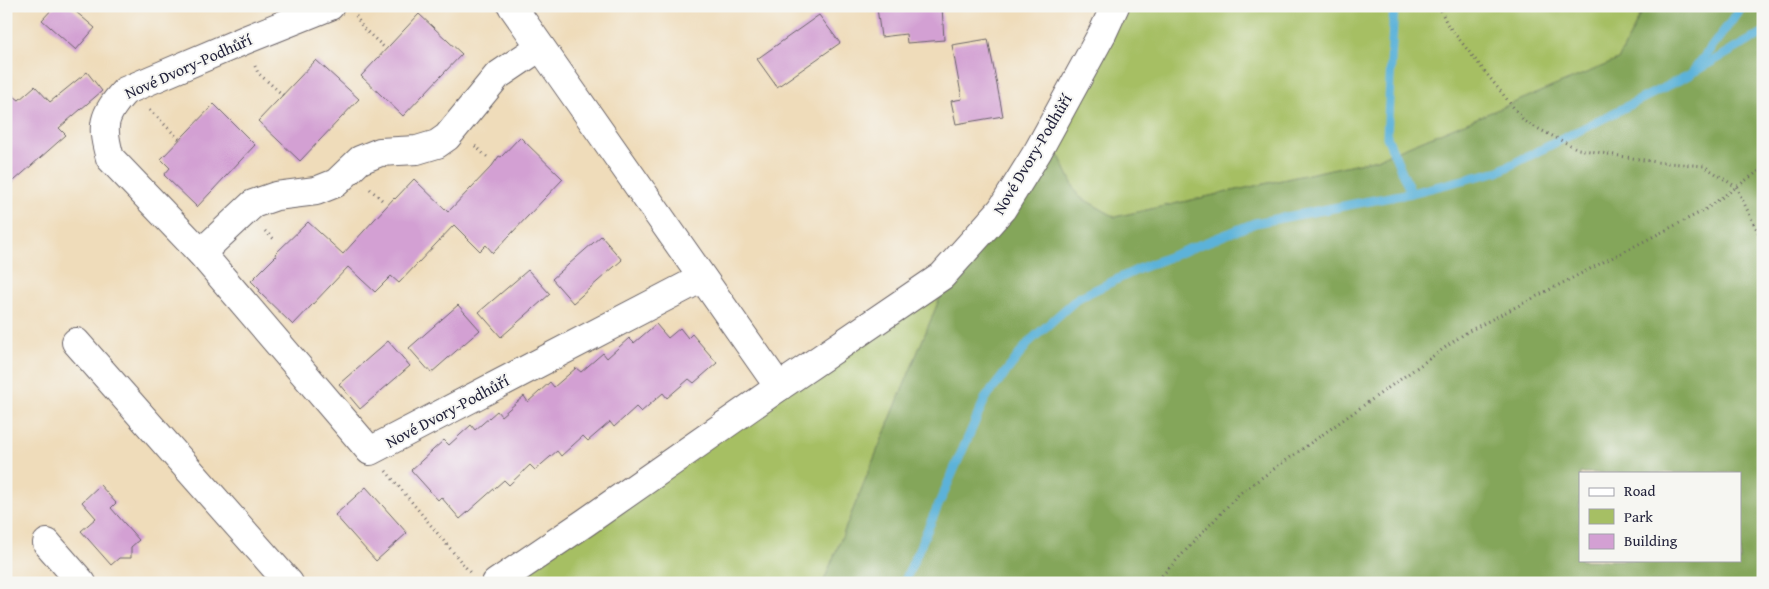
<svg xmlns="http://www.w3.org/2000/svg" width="1769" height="589" font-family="'Gentium Book Plus',serif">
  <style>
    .green { fill: #a6bf64; stroke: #647050 }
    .forest { fill: #84a65a; stroke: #53644a; fill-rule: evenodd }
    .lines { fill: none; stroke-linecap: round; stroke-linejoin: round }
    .stream { stroke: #5cb2d9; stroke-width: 9 }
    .building { fill: #d3a0d3 }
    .minor-casing { stroke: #6a6367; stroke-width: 30 }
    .path { stroke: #6a6367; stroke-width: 3; stroke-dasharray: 1 4; stroke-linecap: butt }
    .minor { stroke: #fff; stroke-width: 28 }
    .labels { text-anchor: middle; stroke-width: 4; stroke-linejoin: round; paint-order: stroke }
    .street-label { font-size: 16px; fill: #22223b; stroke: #f6f6f2 }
  </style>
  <rect width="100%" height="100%" fill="#f6f6f2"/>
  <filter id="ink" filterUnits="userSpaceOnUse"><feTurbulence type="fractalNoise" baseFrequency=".02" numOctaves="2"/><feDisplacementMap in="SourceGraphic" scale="10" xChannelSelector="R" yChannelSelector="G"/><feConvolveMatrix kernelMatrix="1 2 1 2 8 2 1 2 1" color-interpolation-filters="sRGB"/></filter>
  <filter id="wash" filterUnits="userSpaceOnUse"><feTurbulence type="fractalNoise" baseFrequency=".0096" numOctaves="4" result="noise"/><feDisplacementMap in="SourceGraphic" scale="20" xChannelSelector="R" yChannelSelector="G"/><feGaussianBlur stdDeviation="1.12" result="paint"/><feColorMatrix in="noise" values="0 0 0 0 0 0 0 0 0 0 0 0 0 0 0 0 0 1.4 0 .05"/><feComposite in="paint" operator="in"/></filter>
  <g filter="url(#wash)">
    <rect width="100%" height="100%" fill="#efdcba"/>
    <!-- green -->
    <g class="green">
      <path d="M1125,6h520l-27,54 -241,99 -262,58 -37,-21 -25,-53z"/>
      <path d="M948,278l-125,305h-314z"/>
    </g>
    <!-- forest -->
    <path class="forest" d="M1645,6h118v577h-940l125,-305 105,-135 25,53 37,21 262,-58 241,-99zM1580,473h160v87h-160z"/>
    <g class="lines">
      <!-- stream -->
      <g class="stream">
        <path d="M1394,6l-7,131 24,56"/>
        <path d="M1695,71l68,-38"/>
        <path d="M904,583l81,-184 45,-58 48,-43 63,-30 114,-45 156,-30 88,-22 192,-97 52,-68"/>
      </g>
    </g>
    <g id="blocks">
      <!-- building -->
      <g class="building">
        <path d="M55,6h14l26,22 -19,22 -34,-30z"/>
        <path d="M895,6h47l2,34 -37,3 -1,-9 -25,3 -4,-29z"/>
        <path d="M419,14l43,40 -59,62 -42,-40z"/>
        <path d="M819,15l21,28 -63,44 -20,-28z"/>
        <path d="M988,39l15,77 -47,8 -5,-23 11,-2 -10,-54z"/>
        <path d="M316,60l43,39 -59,62 -42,-40z"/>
        <path d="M87,72l15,19 -43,37 7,7 -60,53v-98l13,10 16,-14 15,16z"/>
        <path d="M214,104l41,41 -58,62 -33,-32 6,-7 -9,-9z"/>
        <path d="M520,137l43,42 -70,74 -7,-8 -6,6 -26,-26 -55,58 -8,-7 -16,16 -27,-25 -55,58 -34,-33 1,-2 -9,-9 25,-25 -1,-2 33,-32 35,32 51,-56 1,1 19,-20 34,33 44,-46 7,-10 2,1z"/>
        <path d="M601,236l21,24 -49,43 -21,-24z"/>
        <path d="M528,270l22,24 -49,43 -22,-25z"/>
        <path d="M458,305l22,25 -49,43 -22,-25z"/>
        <path d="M656,324l12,14 12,-10 8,10 4,-4 25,29 -23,20 -5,-4 -22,19 -4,-5 -22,19 -5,-5 -22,20 -4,-5 -22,19 -5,-5 -22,20 -4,-5 -22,19 -5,-5 -21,20 -5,-5 -44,39 -19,-22 -3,3 -27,-30 33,-30 5,5 22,-20 4,5 22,-19 4,5 23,-20 4,6 22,-20 4,5 22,-19 5,4 22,-19 4,5 22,-20 5,5z"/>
        <path d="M388,341l22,25 -50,43 -21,-25z"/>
        <path d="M100,485l16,18 -5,5 28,32 -8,7v11h-12l-8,7 -30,-34 15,-13 -14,-16z"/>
        <path d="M366,487l41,46 -31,28 -41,-46z"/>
      </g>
    </g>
  </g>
  <g filter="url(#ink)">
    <use href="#blocks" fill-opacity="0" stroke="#6a6367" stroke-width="1"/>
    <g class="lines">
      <!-- minor casing -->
      <g class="minor-casing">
        <g id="minor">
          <path d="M330,6l-85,34 -120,51c-23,25 -24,35 -15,67l91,95 169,198 332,-173"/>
          <path d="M512,6l267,381"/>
          <path d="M201,253l52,-49 23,-8 40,-5 20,-8 24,-23 20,-8 37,-2 20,-6 10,-7 50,-61 43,-29"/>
          <path d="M76,342l213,241"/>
          <path d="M47,543l35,40"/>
          <path d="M496,583l90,-61 193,-135 163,-111 60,-67 36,-58 65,-119 12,-26"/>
        </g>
      </g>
      <!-- path -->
      <g class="path">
        <path d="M1439,6l8,18 78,98 53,27 78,13 48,4 32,21 27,55"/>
        <path d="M356,16l7,12 23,21"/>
        <path d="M255,66l3,7 25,22"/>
        <path d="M150,110l30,30"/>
        <path d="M475,146l13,12"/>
        <path d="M370,189l12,11"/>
        <path d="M265,231l11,10"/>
        <path d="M386,471l86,104"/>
        <path d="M1155,583l85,-90 227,-161 236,-121 60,-43"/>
      </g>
      <!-- minor -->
      <use href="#minor" class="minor"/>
    </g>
  </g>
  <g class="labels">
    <!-- street labels -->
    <g class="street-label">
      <text transform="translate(188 66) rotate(-24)" y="6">Nové Dvory-Podhůří</text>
      <text transform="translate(1032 154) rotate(-59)" y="6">Nové Dvory-Podhůří</text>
      <text transform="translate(447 411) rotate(-28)" y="6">Nové Dvory-Podhůří</text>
    </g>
  </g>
  <!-- margin -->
  <rect width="1769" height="589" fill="none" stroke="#f6f6f2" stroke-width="25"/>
  <!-- legend -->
  <rect x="1579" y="472" width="162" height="90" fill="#f6f6f2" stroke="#a1a1a9"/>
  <rect x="1589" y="488" width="25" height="8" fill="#ffffff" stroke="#a1a1a9"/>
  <text x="1624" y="496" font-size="15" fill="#22223b">Road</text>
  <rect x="1589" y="509" width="25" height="15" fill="#a6bf64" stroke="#a1a1a9"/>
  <text x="1624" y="522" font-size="15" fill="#22223b">Park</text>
  <rect x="1589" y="534" width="25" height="15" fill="#d3a0d3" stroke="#a1a1a9"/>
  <text x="1624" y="546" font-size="15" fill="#22223b">Building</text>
</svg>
